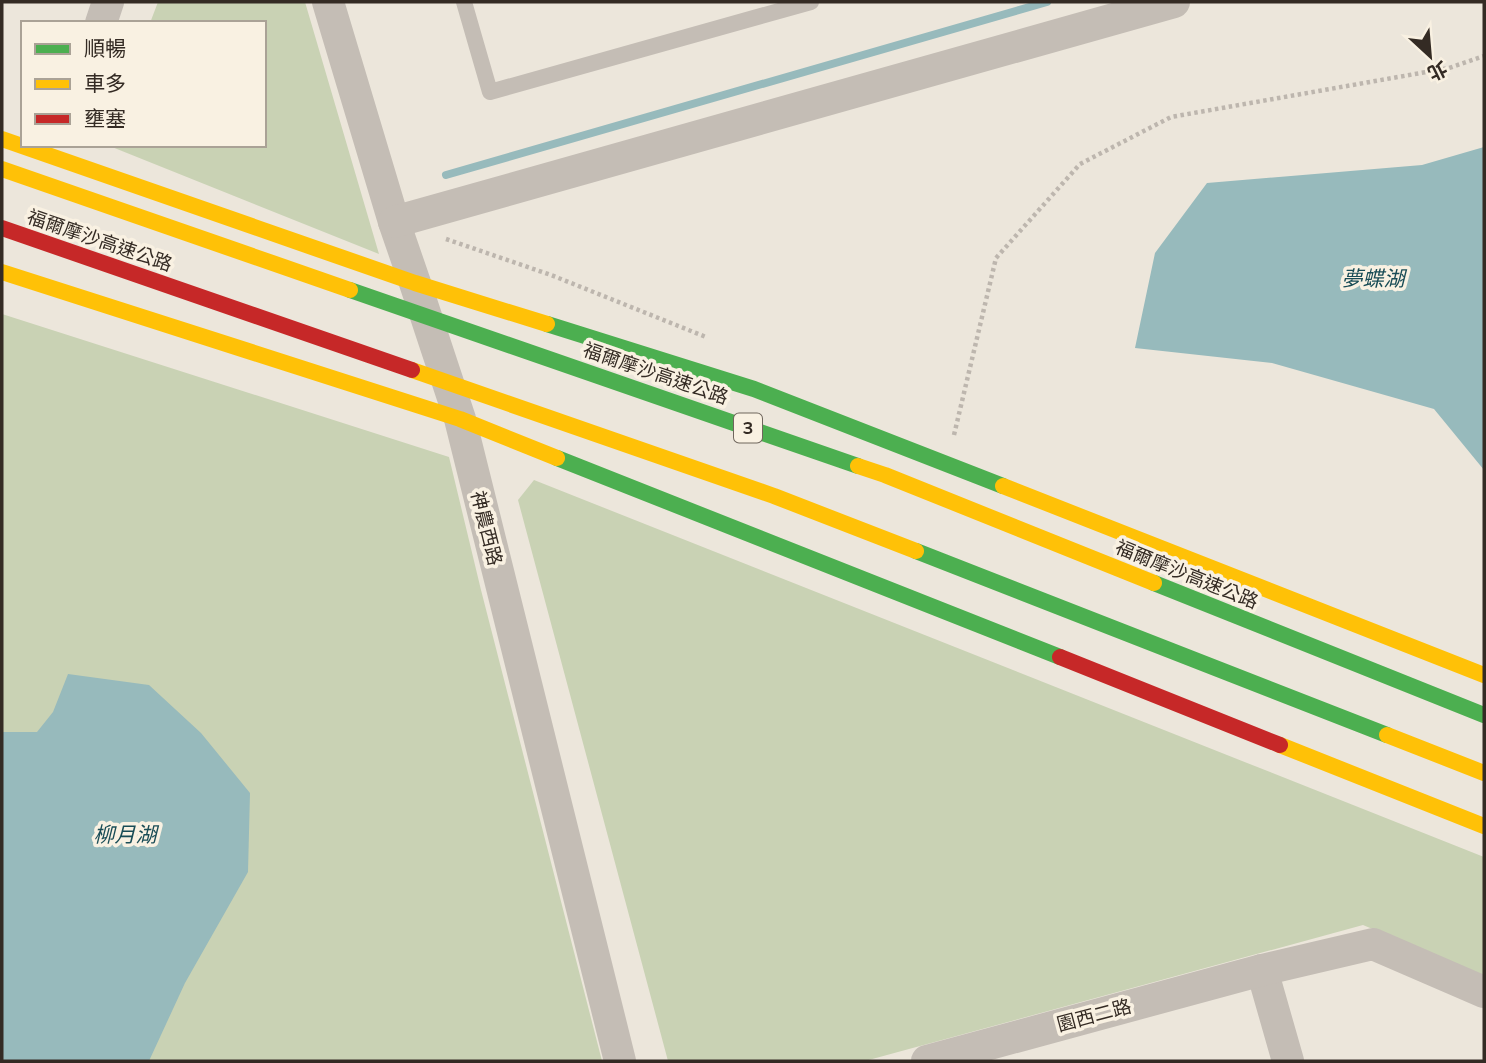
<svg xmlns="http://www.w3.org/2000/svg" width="1486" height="1063" font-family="Mulish,'Noto Sans TC',sans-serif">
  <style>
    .green { fill: #c9d2b4 }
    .water { fill: #97babc }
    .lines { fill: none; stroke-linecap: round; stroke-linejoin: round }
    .stream { stroke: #97babc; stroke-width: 8 }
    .path { stroke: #bdb6ae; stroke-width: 4.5; stroke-dasharray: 3.5 3.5; stroke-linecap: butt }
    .lane { stroke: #c4bdb5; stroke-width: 16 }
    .street { stroke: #c4bdb5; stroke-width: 32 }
    .fast { stroke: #4caf50; stroke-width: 16 }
    .slow { stroke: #ffc107; stroke-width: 16 }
    .jam { stroke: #c62828; stroke-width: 16 }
    .fast-bridge { stroke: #4caf50; stroke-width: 16 }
    .slow-bridge { stroke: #ffc107; stroke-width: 16 }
    .jam-bridge { stroke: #c62828; stroke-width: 16 }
    .labels { text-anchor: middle; stroke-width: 7; stroke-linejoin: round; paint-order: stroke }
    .shield { fill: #f9f1e2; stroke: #6f665d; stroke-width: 2 }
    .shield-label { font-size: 18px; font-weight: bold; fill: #342b24 }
    .street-label { font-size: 19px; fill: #342b24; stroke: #f9f1e2 }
    .water-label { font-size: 21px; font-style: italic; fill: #194c56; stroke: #f9f1e2 }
  </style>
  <rect width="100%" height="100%" fill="#ece6db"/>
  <!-- green -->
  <g class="green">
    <path d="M158,2h147l74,252 -272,-109h157v-122h-114z"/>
    <path d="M2,314l447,143 32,133 121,471h-600z"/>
    <path d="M534,480l950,377v119l-121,-51 -498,136h-197l-150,-561z"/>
  </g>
  <!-- water -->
  <g class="water">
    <path d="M1484,147v323l-50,-61 -162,-46 -137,-15 20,-95 52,-70 215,-18z"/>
    <path d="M68,674l81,11 52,48 49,60 -2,79 -63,111 -36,78h-147v-329h35l16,-20z"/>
  </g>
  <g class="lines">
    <!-- stream -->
    <path class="stream" d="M446,175l601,-173"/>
    <!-- path -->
    <g class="path">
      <path d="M446,239l105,36 155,62"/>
      <path d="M954,435l42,-177 84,-94 91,-47 278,-49 35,-12"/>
    </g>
    <!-- lane -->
    <path class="lane" d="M464,2l26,90 321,-90"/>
    <!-- street -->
    <g class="street">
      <path d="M328,2l66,220 21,61 45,136 160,642"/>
      <path d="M101,23l7,-21"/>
      <path d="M394,222l780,-220"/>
      <path d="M1262,970l26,91"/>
      <path d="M927,1061l335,-91 111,-26 111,48"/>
    </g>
    <!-- fast -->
    <g class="fast">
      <path d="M547,324l207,65 249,97"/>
      <path d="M557,458l503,199"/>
    </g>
    <!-- slow -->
    <g class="slow">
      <path d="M2,139l413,144 132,41"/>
      <path d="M2,272l458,147 97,39"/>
      <path d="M1003,486l481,189"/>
      <path d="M1280,745l204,81"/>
    </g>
    <!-- jam -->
    <path class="jam" d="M1060,657l220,88"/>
    <!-- fast-bridge -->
    <g class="fast-bridge">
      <path d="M350,290l508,176"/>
      <path d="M916,551l471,184"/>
      <path d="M1154,583l330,132"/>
    </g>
    <!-- slow-bridge -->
    <g class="slow-bridge">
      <path d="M2,169l348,121"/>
      <path d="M412,370l362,126 142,55"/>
      <path d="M858,466l27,9 269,108"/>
      <path d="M1387,735l97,38"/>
    </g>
    <!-- jam-bridge -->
    <path class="jam-bridge" d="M2,228l410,142"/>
  </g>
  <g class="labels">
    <!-- shield labels -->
    <rect class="shield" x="734" y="413.5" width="28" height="29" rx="5"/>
    <g class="shield-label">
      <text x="748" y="434">3</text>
    </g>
    <!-- street labels -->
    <g class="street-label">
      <text transform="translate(100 240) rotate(19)" y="7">福爾摩沙高速公路</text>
      <text transform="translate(656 373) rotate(19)" y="7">福爾摩沙高速公路</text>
      <text transform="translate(487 528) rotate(76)" y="7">神農西路</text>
      <text transform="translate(1187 574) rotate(22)" y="7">福爾摩沙高速公路</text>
      <text transform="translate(1094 1015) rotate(-15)" y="7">園西二路</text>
    </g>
    <!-- water labels -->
    <g class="water-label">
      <text x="1373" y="286">夢蝶湖</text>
      <text x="125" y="842">柳月湖</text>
    </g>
  </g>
  <!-- border -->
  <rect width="1486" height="1063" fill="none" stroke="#342b24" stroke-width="7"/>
  <!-- legend -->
  <rect x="21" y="21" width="245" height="126" fill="#f9f1e2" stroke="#aaa296" stroke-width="2"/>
  <rect x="35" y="44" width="35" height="10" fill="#4caf50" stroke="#aaa296" stroke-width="2"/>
  <text x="84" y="56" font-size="21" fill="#342b24">順暢</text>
  <rect x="35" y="79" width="35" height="10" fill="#ffc107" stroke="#aaa296" stroke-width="2"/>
  <text x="84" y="91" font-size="21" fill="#342b24">車多</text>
  <rect x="35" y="114" width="35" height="10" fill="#c62828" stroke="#aaa296" stroke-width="2"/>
  <text x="84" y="126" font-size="21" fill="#342b24">壅塞</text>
  <!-- north arrow -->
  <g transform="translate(1430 56) rotate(154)" stroke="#f9f1e2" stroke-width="5" paint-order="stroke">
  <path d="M0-5L12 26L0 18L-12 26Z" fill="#342b24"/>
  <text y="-10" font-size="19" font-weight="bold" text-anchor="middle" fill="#342b24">北</text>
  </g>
</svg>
